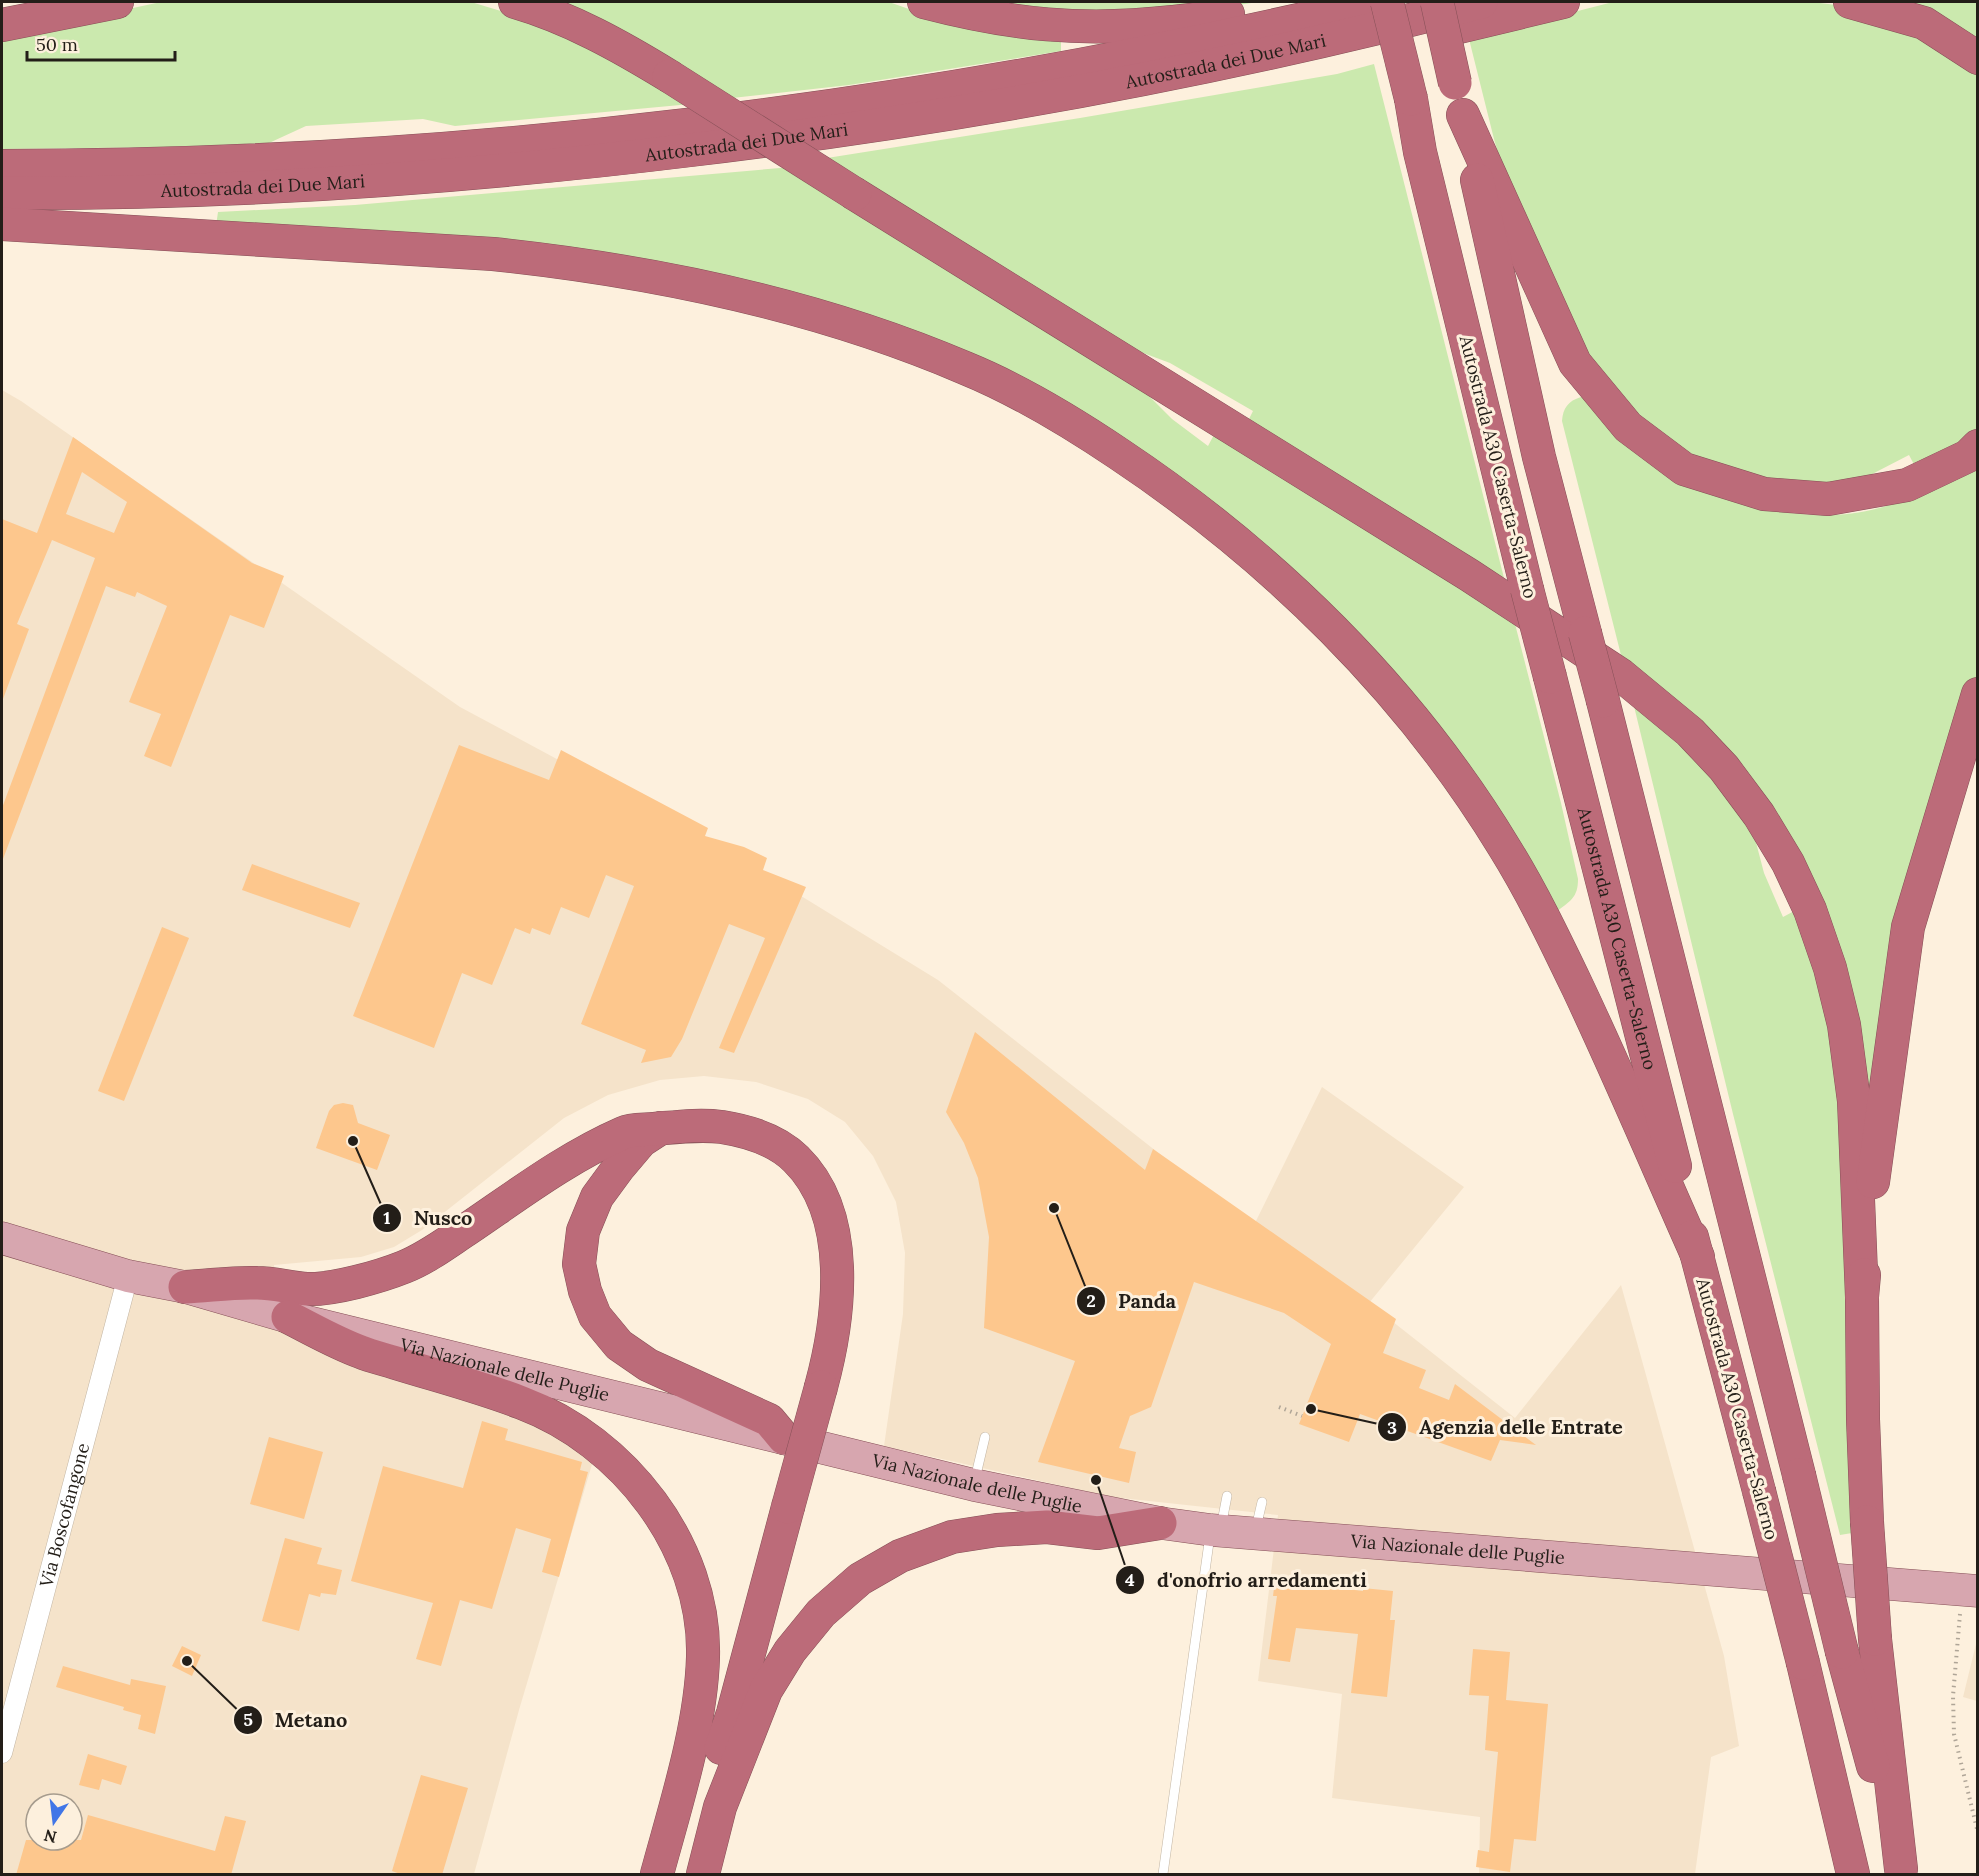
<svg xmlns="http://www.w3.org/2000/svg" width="1979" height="1876" font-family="Lora,serif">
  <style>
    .built { fill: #f5e3ca; fill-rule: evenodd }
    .green { fill: #cbe9ae }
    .building { fill: #fdc78d; fill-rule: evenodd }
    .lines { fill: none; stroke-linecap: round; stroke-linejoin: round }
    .lane-casing { stroke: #c3b6a4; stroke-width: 10 }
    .street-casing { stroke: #c3b6a4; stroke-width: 21 }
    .primary-casing { stroke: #865057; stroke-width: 33 }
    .highway-casing { stroke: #865057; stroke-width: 34 }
    .path { stroke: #afa597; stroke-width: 4; stroke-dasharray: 1.5 4.5; stroke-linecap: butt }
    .lane { stroke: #fff; stroke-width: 9 }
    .street { stroke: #fff; stroke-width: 20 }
    .primary { stroke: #d7a6af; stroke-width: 32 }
    .highway { stroke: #bc6b79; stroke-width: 33 }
    .highway-bridge-casing { stroke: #865057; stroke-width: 34; stroke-linecap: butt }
    .highway-bridge { stroke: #bc6b79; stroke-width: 33 }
    .labels { text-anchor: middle; stroke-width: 6; stroke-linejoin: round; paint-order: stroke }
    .street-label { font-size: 18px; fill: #231e18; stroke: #fdf0dd }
    .leader { fill: none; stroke: #231e18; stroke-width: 2 }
    .callout-dot { fill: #231e18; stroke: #fdf0dd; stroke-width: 2 }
    .mark-label { font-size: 18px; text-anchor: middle; font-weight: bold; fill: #fff }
    .callout-label { font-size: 20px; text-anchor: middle; font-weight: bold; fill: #231e18; stroke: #fdf0dd; stroke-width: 6; stroke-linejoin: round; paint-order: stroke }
  </style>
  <rect width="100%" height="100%" fill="#fdf0dd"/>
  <!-- built -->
  <g class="built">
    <path d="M2,390l19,11 439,306 268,144 210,129 315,247 69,-140 142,100 -95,116 146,115 106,-133 103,371 15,90 -28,11 -16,117h-216l1,-57 -148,-19 10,-104 -84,-13 20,-166 -166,-18 -228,-51 19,-132 2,-61 -9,-51 -23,-46 -28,-34 -37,-23 -52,-17 -52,-6 -44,4 -52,15 -44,23 -142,112 -28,17 -33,10 -87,8 6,63 277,105 36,28 -74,249 -45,164h-472zM36,1804h36v36h-36z"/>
    <path d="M1977,1640l1,61h-1l-14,-4z"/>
  </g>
  <!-- green -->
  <g class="green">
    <path d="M161,2h310l66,20 42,17 112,65 -236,22 -32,-7 -117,7 -37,17 -99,4 -168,2v-113z"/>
    <path d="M549,2h340l34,12 138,26v11l-212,34 -117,13z"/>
    <path d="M939,2h319l-141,21z"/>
    <path d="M1613,2h199l32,4 63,18 70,42v371l-59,35 -9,-17 -62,32 -83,2 -108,-52 -52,-49 -82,-151 -28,-98 -25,-100z"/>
    <path d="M1896,2h81v41z"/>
    <path d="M1374,64l130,514 -157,-95 -101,-58 7,-14 -83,-48 -48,-18 -295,-187 253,-40 257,-44z"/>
    <path d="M792,167l343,215 37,37 36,27 8,-15 298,189 47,183 17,76c0,19 -8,22 -22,33l-303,-371 -360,-212 -677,-103 2,-14 137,-7z"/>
    <path d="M1581,397h7l167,110c48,10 93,13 140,-4 28,-10 56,-27 82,-41v227l-104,401 -7,-2 -40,-166 -203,-259 -61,-242c1,-13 6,-20 19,-24z"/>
    <path d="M1632,698l70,62 51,71 11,42 19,44 15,-8 38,136 22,487 -18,3 -107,-421z"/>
  </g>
  <!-- building -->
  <g class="building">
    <path d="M73,437l179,126 32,13 -20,52 -34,-13 -59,152 -27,-11 17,-42 -32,-12 38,-96 -30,-14 -2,5 -29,-11 -103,273h-1v-51l93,-250 -43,-18 -35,84 12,5 -26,70 -1,-1v-179l35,14zM82,472l45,30 -13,31 -48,-19z"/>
    <path d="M459,745l90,35 12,-30 147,78 -3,8 39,11 23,11 -4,12 43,17 -72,166 -15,-5 46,-110 -36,-14 -47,115 -11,18 -30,6 5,-13 -65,-26 53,-138 -28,-11 -17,43 -28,-11 -11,28 -18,-7 -2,6 -15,-6 -23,57 -30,-12 -28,75 -81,-32z"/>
    <path d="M252,864l108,39 -10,25 -108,-38z"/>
    <path d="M162,927l27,11 -65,163 -26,-10z"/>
    <path d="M975,1032l170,138 8,-21 243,170 -13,34 43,17 -7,18 30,12 6,-16 81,61 -36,-5 -9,21 -131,-47 -11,28 -50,-18 32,-80 -47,-31 -90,-31 -43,125 -21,9 -11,32 17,4 -7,31 -91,-21 37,-101 -91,-33 5,-91 -11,-59 -14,-35 -18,-31z"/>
    <path d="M343,1103l10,2 5,18 32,12 -13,35 -61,-22 13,-37 5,-6z"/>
    <path d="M482,1421l26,8 -3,11 77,22 -2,8 8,2 -29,105 -17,-5 9,-33 -35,-11 -24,81 -32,-9 -19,66 -25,-7 17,-56 -82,-22 32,-115 80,22z"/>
    <path d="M269,1437l54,15 -19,67 -54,-15z"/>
    <path d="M285,1538l37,10 -5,16 25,6 -6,25 -15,-2 -1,4 -11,-3 -10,37 -37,-10z"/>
    <path d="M1275,1580l88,11v-3l30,3 -3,29h5l-8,77 -36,-4 7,-59 -62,-6 -6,34 -22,-3 9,-63h-4z"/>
    <path d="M182,1646l19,9 -9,21 -20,-10z"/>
    <path d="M1473,1649l37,3 -4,48 42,4 -12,137 -22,-2 -4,33 -34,-5 2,-17 11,2 9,-100 -13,-2 4,-54 -20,-1z"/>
    <path d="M63,1666l67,19 1,-6 35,7 -11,48 -17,-5 3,-14 -18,-5 1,-3 -68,-20z"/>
    <path d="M88,1754l39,12 -6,19 -19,-6 -3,11 -20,-5z"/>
    <path d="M421,1775l47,13 -26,87h-39l-11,-4z"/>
    <path d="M88,1815l127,36 10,-35 21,5 -15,54h-215l10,-35h55z"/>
  </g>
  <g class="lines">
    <!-- lane casing -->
    <g class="lane-casing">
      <g id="lane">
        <path d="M975,1479l10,-42"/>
        <path d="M1221,1527l6,-31"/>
        <path d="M1256,1528l6,-26"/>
        <path d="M1163,1874l47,-339"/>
      </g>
    </g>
    <!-- street casing -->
    <g class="street-casing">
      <g id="street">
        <path id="s1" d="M2,1753l126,-477"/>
      </g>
    </g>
    <!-- primary casing -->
    <g class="primary-casing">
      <g id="primary">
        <path id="s2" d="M2,1238l126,38 57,11 103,30 686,168 186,38 51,7 767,61"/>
      </g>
    </g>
    <!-- highway casing -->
    <g class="highway-casing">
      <g id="highway">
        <path d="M515,2c55,16 105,44 154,74"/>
        <path d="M924,2c88,23 158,30 249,20 18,-2 37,-4 55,-8"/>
        <path d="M1850,2l74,21 54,35"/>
        <path d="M2,25l115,-23"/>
        <path d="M1455,28l108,-26"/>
        <path d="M1411,99l9,53 107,437"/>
        <path d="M1463,115l112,248 53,64 56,42 80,25 64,5 79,-14 61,-29 10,-10"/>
        <path d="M2,166c461,0 925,-57 1374,-164"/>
        <path d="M1477,180l62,277 46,176"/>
        <path id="s3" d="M2,193c230,1 461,-15 689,-43 267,-32 531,-80 790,-148"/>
        <path d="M855,194l614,381 152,100 69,57 34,36 35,47 29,48 22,47 20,58 14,57 10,76 8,196"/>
        <path d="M2,224l491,30c162,17 322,50 472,114 54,22 105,53 154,86 153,102 289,235 385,393 28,45 51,93 74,141 42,89 80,179 120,269"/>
        <path id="s4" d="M1550,677l125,489"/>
        <path d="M1603,701l196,774"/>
        <path d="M661,1128l-20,13 -22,26 -22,30 -14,34 -4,33 6,27 10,25 24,29 29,20 121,55 15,18"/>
        <path d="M1873,1182l35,-255 70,-233"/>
        <path d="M1692,1237l67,254"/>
        <path d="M1864,1275l-2,22 1,122 4,103"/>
        <path d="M185,1287c24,-1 48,-5 72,-4 17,0 33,5 50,6 26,1 72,-12 97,-22 23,-9 45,-26 65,-39 50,-34 99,-71 154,-95 9,-4 22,-3 31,-4 23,-2 45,-5 68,-2 25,4 55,13 74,32 57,56 44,158 25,228"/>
        <path d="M288,1317c24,12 48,26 73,35 12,5 24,7 35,11 42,13 85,24 126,40 101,38 184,143 181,254 -2,71 -28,150 -46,217"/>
        <path d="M1875,1639l26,230"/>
        <path d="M1842,1652l31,114"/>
        <path d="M1803,1663l50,211"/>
        <path d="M721,1748l12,-35 55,-206"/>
        <path d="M703,1874l17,-67 46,-117 24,-39 31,-38 39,-34 40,-23 52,-19 45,-7 50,-3 51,6 62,-10"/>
      </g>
    </g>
    <!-- path -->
    <g class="path">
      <path d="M1279,1407l23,9"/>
      <path d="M1960,1614l-7,82 1,38 24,99"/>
    </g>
    <!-- lane -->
    <use href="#lane" class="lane"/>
    <!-- street -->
    <use href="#street" class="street"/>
    <!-- primary -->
    <use href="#primary" class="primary"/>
    <!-- highway -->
    <use href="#highway" class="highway"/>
    <!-- highway-bridge casing -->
    <g class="highway-bridge-casing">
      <g id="highway-bridge">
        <path d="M1387,2l24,97"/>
        <path d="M1437,2l18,81"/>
        <path d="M669,76l186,118"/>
        <path d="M1527,589l23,88"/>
        <path d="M1585,633l18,68"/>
        <path d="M1799,1475l43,177"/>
        <path d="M1759,1491l44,172"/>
        <path d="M788,1507l33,-120"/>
        <path d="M1867,1522l8,117"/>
      </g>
    </g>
    <!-- highway-bridge -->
    <use href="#highway-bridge" class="highway-bridge"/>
  </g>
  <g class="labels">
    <!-- street labels -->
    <g class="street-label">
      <text dy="6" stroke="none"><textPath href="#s3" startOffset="1233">Autostrada dei Due Mari</textPath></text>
      <text dy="6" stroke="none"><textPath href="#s3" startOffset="747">Autostrada dei Due Mari</textPath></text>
      <text dy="6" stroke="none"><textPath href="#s3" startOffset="261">Autostrada dei Due Mari</textPath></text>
      <text transform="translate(1498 467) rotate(76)" y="6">Autostrada A30 Caserta-Salerno</text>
      <text dy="6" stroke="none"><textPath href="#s4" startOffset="270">Autostrada A30 Caserta-Salerno</textPath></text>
      <text dy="6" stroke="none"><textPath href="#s2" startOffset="520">Via Nazionale delle Puglie</textPath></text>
      <text transform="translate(1737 1409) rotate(75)" y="6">Autostrada A30 Caserta-Salerno</text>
      <text dy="6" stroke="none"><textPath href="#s2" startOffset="1006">Via Nazionale delle Puglie</textPath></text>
      <text dy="6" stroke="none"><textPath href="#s1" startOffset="246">Via Boscofangone</textPath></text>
      <text dy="6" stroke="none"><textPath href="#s2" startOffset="1492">Via Nazionale delle Puglie</textPath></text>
    </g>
  </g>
  <!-- callouts -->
  <path class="leader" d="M353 1141L387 1218M1054 1208L1091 1301M1311 1409L1392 1427M1096 1480L1130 1580M187 1661L248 1720"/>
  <g class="callout-dot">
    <circle cx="353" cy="1141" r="6"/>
    <circle cx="1054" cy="1208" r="6"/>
    <circle cx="1311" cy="1409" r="6"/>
    <circle cx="1096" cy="1480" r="6"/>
    <circle cx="187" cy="1661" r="6"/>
    <circle cx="387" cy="1218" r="15"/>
    <circle cx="1091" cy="1301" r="15"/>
    <circle cx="1392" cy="1427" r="15"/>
    <circle cx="1130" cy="1580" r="15"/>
    <circle cx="248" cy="1720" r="15"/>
  </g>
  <g class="mark-label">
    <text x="387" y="1224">1</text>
    <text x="1091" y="1307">2</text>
    <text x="1392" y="1434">3</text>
    <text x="1130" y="1586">4</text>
    <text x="248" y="1726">5</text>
  </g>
  <g class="callout-label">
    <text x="443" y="1225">Nusco</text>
    <text x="1147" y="1308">Panda</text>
    <text x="1521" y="1434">Agenzia delle Entrate</text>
    <text x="1262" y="1587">d'onofrio arredamenti</text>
    <text x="311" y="1727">Metano</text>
  </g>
  <!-- border -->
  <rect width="1979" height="1876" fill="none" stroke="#231e18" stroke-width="6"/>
  <!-- north arrow -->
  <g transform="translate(54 1822) rotate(194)"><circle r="28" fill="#fdf0dd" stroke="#a69c8e" stroke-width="1.5"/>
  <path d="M0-4.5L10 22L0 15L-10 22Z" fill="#4176e7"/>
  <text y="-9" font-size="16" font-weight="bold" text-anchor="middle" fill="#231e18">N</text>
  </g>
  <!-- scale -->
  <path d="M27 51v9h148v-9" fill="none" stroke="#231e18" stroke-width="3"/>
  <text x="36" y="51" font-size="18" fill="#231e18" stroke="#fdf0dd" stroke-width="4.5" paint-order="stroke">50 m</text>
</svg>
